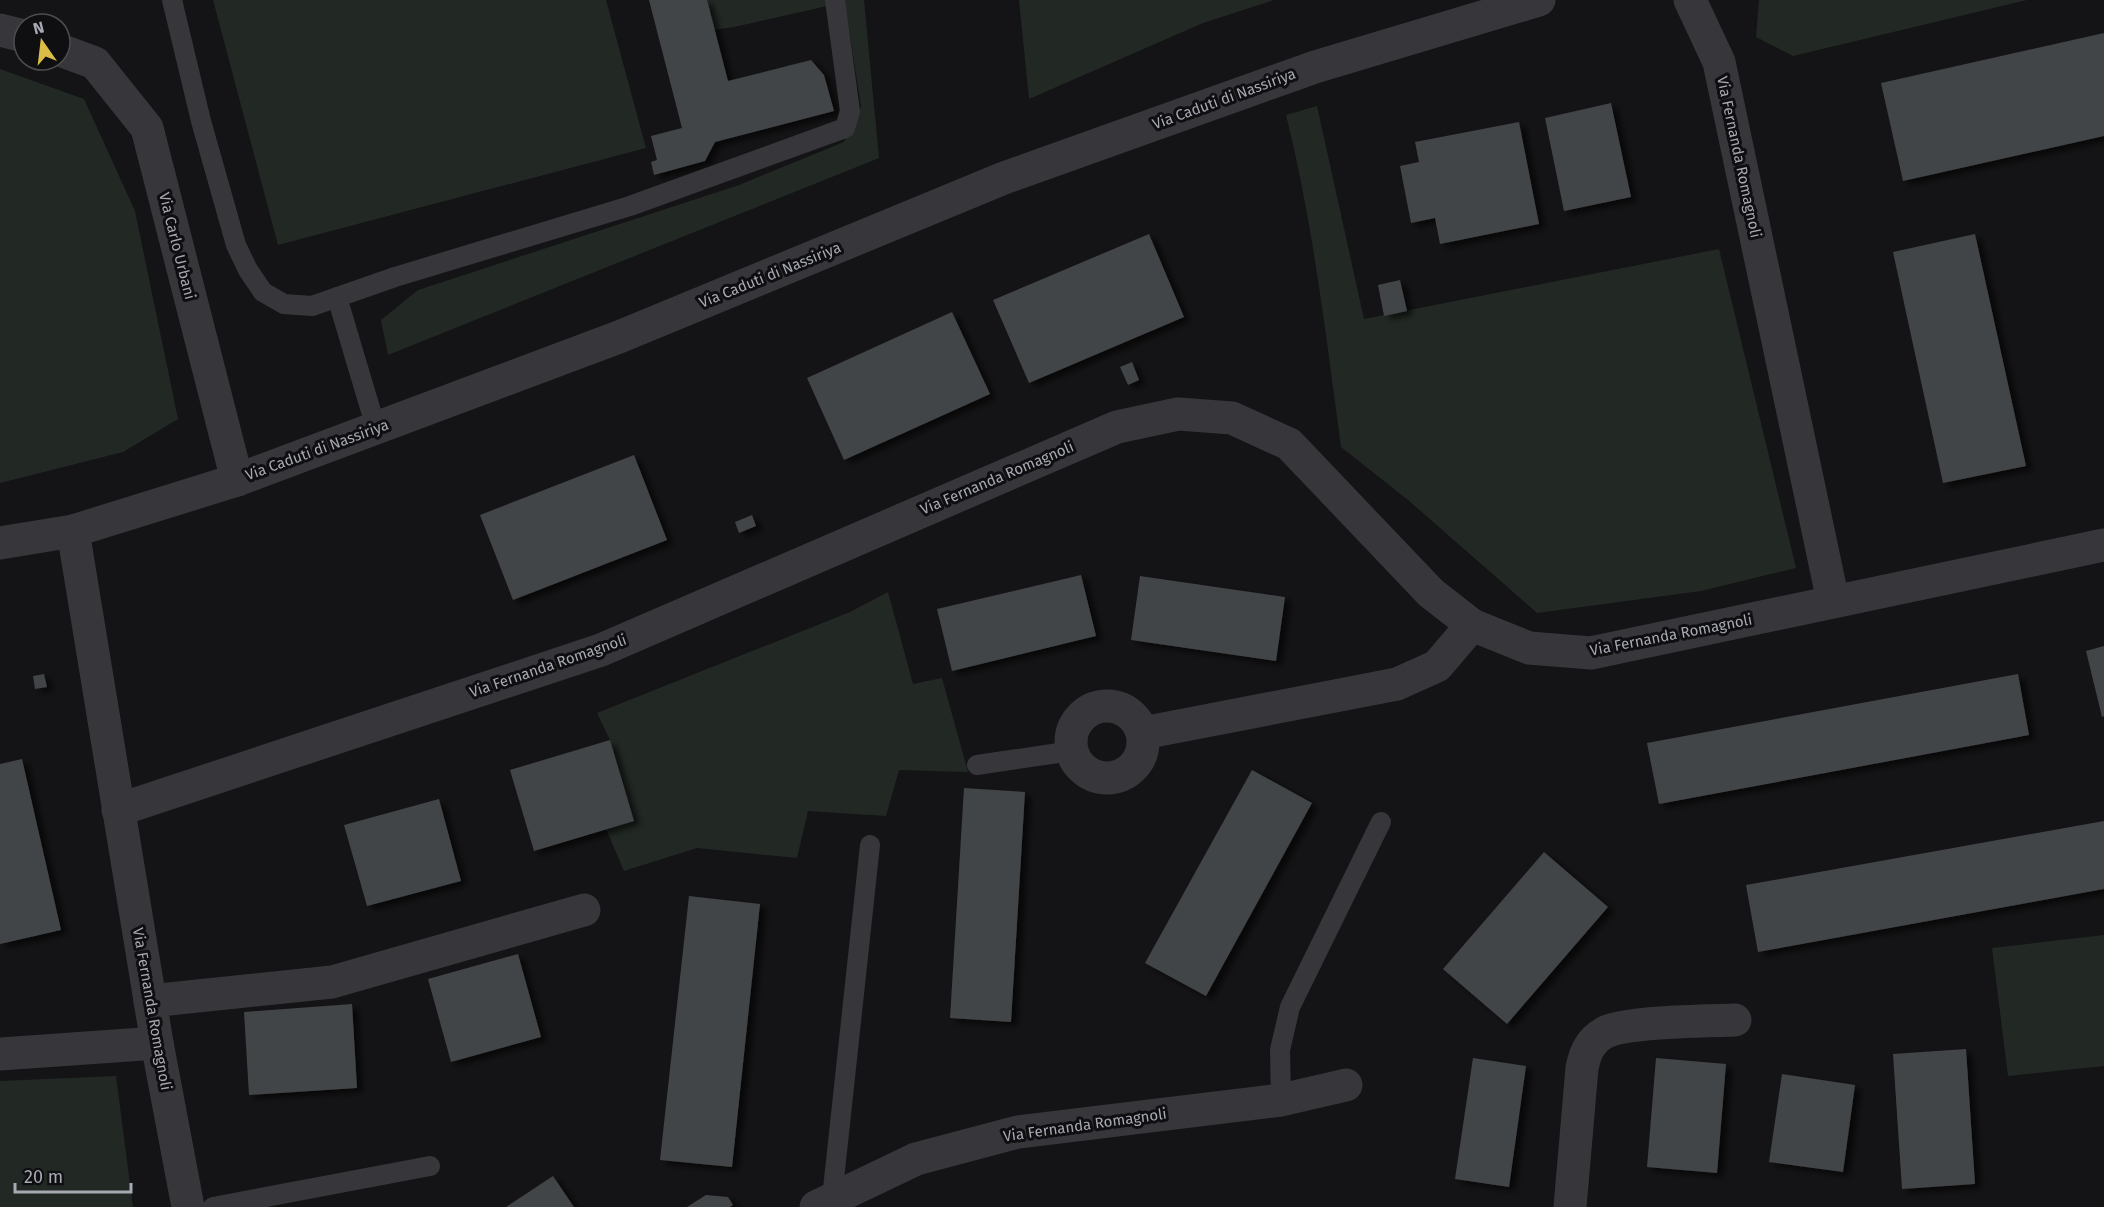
<svg xmlns="http://www.w3.org/2000/svg" width="2104" height="1207" font-family="'Fira Sans',sans-serif">
  <style>
    .green { fill: #222924 }
    .building { fill: #434447; filter: url(#shadow) }
    .lines { fill: none; stroke-linecap: round; stroke-linejoin: round }
    .service { stroke: #37373b; stroke-width: 20 }
    .minor { stroke: #37373b; stroke-width: 33 }
    .labels { text-anchor: middle; stroke-width: 6; stroke-linejoin: round; paint-order: stroke }
    .street-label { font-size: 15px; fill: #a7a9b3; stroke: #0f0e10 }
  </style>
  <defs>
    <filter id="shadow"><feDropShadow dx="6" dy="4" stdDeviation="3" flood-color="#0009"/></filter>
  </defs>
  <rect width="100%" height="100%" fill="#141315"/>
  <!-- green -->
  <g class="green">
    <path d="M213,0h393l40,148 -368,97z"/>
    <path d="M707,0h157l15,158 -491,197 -7,-35 37,-30 321,-105 105,-43 17,-35 -16,-105 -111,25 -20,3z"/>
    <path d="M1019,0h255l-71,23 -174,76z"/>
    <path d="M1759,0h268l-234,56 -37,-19z"/>
    <path d="M0,69l84,30 51,112 43,208 -55,33 -123,31z"/>
    <path d="M1317,106l47,213 355,-70 77,319 -95,23 -164,22 -129,-113 -67,-53c-15,-111 -28,-224 -55,-332z"/>
    <path d="M888,592l25,92 29,-6 26,94 -69,-2 -13,46 -78,-5 -11,47 -100,-10 -73,23 -18,-42 28,-8 -24,-81 -13,-27 253,-101z"/>
    <path d="M2104,935v131l-96,10 -16,-128z"/>
    <path d="M116,1076l17,131h-133v-126z"/>
  </g>
  <!-- building -->
  <g class="building">
    <path d="M649,0h58l21,81 83,-21 13,15 10,36 -119,31 -10,19 -51,14 -3,-13 6,-2 -6,-24 31,-8z"/>
    <path d="M2104,33v103l-201,45 -22,-98z"/>
    <path d="M1611,103l20,94 -67,14 -19,-93z"/>
    <path d="M1519,122l20,102 -99,20 -5,-26 -24,5 -11,-57 19,-4 -4,-20z"/>
    <path d="M1149,234l35,83 -155,66 -36,-83z"/>
    <path d="M1975,234l51,232 -83,17 -50,-231z"/>
    <path d="M1400,280l7,31 -23,5 -6,-31z"/>
    <path d="M952,312l38,82 -146,66 -37,-82z"/>
    <path d="M1132,362l7,18 -11,5 -8,-18z"/>
    <path d="M634,455l33,85 -154,60 -33,-85z"/>
    <path d="M752,515l4,11 -17,7 -4,-11z"/>
    <path d="M1081,575l15,61 -144,35 -15,-62z"/>
    <path d="M1140,576l145,21 -9,64 -145,-21z"/>
    <path d="M2104,646v70l-2,1 -16,-66z"/>
    <path d="M44,674l3,13 -12,2 -2,-13z"/>
    <path d="M2018,674l11,61 -370,69 -12,-61z"/>
    <path d="M610,740l24,81 -100,30 -24,-81z"/>
    <path d="M22,759l39,171 -61,14v-180z"/>
    <path d="M1252,770l60,33 -106,193 -61,-33z"/>
    <path d="M964,788l61,4 -14,230 -61,-4z"/>
    <path d="M439,799l22,82 -94,25 -23,-81z"/>
    <path d="M2104,821v68l-346,63 -12,-67z"/>
    <path d="M1544,852l64,55 -101,117 -64,-55z"/>
    <path d="M689,896l71,8 -28,263 -72,-7z"/>
    <path d="M518,954l23,83 -90,25 -23,-83z"/>
    <path d="M352,1004l5,84 -108,7 -5,-83z"/>
    <path d="M1966,1049l9,135 -73,5 -9,-135z"/>
    <path d="M1473,1058l53,8 -17,121 -54,-8z"/>
    <path d="M1656,1058l70,6 -9,109 -70,-6z"/>
    <path d="M1782,1074l73,11 -12,87 -74,-10z"/>
    <path d="M553,1176l21,31h-68z"/>
    <path d="M706,1195l22,2 5,8 -3,2h-43z"/>
  </g>
  <g class="lines">
    <!-- service -->
    <g class="service">
      <path d="M172,0l29,121 35,124 12,25 15,22 21,12 28,2 83,-29 235,-71 215,-78 5,-17 -15,-111"/>
      <path d="M337,297l39,131"/>
      <path d="M977,765l95,-14"/>
      <path d="M1281,1100l-1,-50 10,-43 91,-185"/>
      <path d="M832,1198l38,-353"/>
      <path d="M213,1207l217,-41"/>
    </g>
    <!-- minor -->
    <g class="minor">
      <path d="M1690,0l29,62 114,539"/>
      <path d="M0,30l24,6"/>
      <path d="M60,50l35,13 52,65 90,352"/>
      <path d="M73,531l84,512 31,164"/>
      <path d="M0,543l73,-12 164,-51 382,-143 385,-159 311,-111 224,-67"/>
      <circle cx="1107" cy="742" r="36"/>
      <path d="M1143,733l254,-49 40,-18 35,-41"/>
      <path d="M118,810l483,-160 516,-223 61,-13 54,4 57,26 142,149 41,32 57,23 62,5 513,-108"/>
      <path d="M150,1001l182,-19 252,-72"/>
      <path d="M0,1054l157,-11"/>
      <path d="M816,1207l100,-48 102,-27 263,-32 65,-15"/>
      <path d="M1570,1207l12,-139c3,-15 8,-27 22,-35 20,-12 104,-12 131,-13"/>
    </g>
  </g>
  <g class="labels">
    <!-- street labels -->
    <g class="street-label">
      <text transform="translate(1224 99) rotate(-20)" y="5">Via Caduti di Nassiriya</text>
      <text transform="translate(1739 157) rotate(78)" y="5">Via Fernanda Romagnoli</text>
      <text transform="translate(177 246) rotate(76)" y="5">Via Carlo Urbani</text>
      <text transform="translate(770 275) rotate(-22)" y="5">Via Caduti di Nassiriya</text>
      <text transform="translate(317 450) rotate(-20)" y="5">Via Caduti di Nassiriya</text>
      <text transform="translate(997 478) rotate(-23)" y="5">Via Fernanda Romagnoli</text>
      <text transform="translate(1671 635) rotate(-11)" y="5">Via Fernanda Romagnoli</text>
      <text transform="translate(548 666) rotate(-19)" y="5">Via Fernanda Romagnoli</text>
      <text transform="translate(152 1009) rotate(80)" y="5">Via Fernanda Romagnoli</text>
      <text transform="translate(1085 1125) rotate(-8)" y="5">Via Fernanda Romagnoli</text>
    </g>
  </g>
  <!-- north arrow -->
  <g transform="translate(42 42) rotate(346)"><circle r="28" fill="#0f0e10" stroke="#4c4c51" stroke-width="1.5"/>
  <path d="M0-4.5L10 22L0 15L-10 22Z" fill="#dabc46"/>
  <text y="-9" font-size="16" font-weight="bold" text-anchor="middle" fill="#a7a9b3">N</text>
  </g>
  <!-- scale -->
  <path d="M15 1183v9h116v-9" fill="none" stroke="#a7a9b3" stroke-width="3"/>
  <text x="24" y="1183" font-size="18" fill="#a7a9b3" stroke="#0f0e10" stroke-width="4.5" paint-order="stroke">20 m</text>
</svg>
